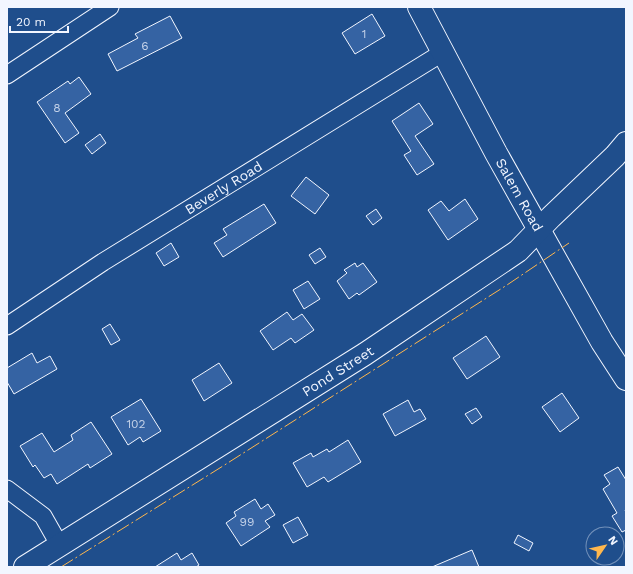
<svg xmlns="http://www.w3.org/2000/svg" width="633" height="574" font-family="'Work Sans',sans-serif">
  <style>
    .building { fill: #3563a3; stroke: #f2f6ff }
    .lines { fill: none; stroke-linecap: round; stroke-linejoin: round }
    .street-casing { stroke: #f2f6ff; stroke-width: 19 }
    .secondary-casing { stroke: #f2f6ff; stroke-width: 24 }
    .street { stroke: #1f4e8c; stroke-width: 17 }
    .secondary { stroke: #1f4e8c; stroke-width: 22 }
    .power { stroke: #ffb74d; stroke-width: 1; stroke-dasharray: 14 3 2 3; stroke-linecap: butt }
    .labels { text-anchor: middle; stroke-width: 3; stroke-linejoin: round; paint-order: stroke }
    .number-label { font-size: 12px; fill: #c3d1e8 }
    .street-label { font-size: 14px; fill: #f2f6ff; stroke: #1f4e8c }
  </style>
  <rect width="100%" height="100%" fill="#1f4e8c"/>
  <!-- building -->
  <g class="building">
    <path d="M372,14l13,22 -30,18 -13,-21z"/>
    <path d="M170,16l12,22 -65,33 -9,-17 30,-16 -3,-4z"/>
    <path d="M79,77l12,17 -26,19 14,20 -14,10 -28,-41 31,-21 2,3z"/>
    <path d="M419,103l14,21 -18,12 19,28 -17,11 -13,-20 7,-4 -19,-30z"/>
    <path d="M100,134l6,9 -14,11 -7,-9z"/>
    <path d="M306,177l23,18 -14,19 -24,-18z"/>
    <path d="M465,199l13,20 -30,21 -20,-30 13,-9 8,10z"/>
    <path d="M264,204l12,19 -53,34 -9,-14 13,-8 -4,-6z"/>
    <path d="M376,209l6,9 -9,7 -7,-9z"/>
    <path d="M171,243l8,14 -15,9 -8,-13z"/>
    <path d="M320,248l6,9 -11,7 -6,-9z"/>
    <path d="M355,263l2,4 6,-4 14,19 -18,13 -2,-2 -8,6 -12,-18 10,-8 -3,-3z"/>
    <path d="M308,281l12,18 -16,10 -11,-19z"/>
    <path d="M287,312l6,8 9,-6 12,16 -19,13 -4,-5 -18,12 -13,-19z"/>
    <path d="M110,324l10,16 -9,5 -9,-16z"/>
    <path d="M486,336l14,21 -33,22 -14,-21z"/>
    <path d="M32,353l5,10 13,-7 7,13 -43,25 -7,-12v-14z"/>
    <path d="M219,363l13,20 -28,18 -12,-21z"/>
    <path d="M562,393l17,25 -19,14 -18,-25z"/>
    <path d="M141,399l20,32 -18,11 -3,-5 -12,8 -17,-28z"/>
    <path d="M408,400l6,12 6,-3 6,10 -31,17 -12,-22z"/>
    <path d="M476,408l6,9 -10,7 -7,-10z"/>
    <path d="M91,422l21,32 -22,14 -2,-4 -31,20 -6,-10 -7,4 -9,-13 -2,2 -13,-21 22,-13 12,19 19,-12 -2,-5z"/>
    <path d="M348,440l13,22 -33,20 -4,-5 -17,10 -14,-24 18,-10 2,4 14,-8 2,3z"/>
    <path d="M618,467l8,13v29l-1,1 1,2v18l-4,2 -10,-16 5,-3 -14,-24 7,-5 -6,-9z"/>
    <path d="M255,499l6,10 7,-5 7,11 -10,6 5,6 -29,19 -15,-23 10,-7 -2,-4z"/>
    <path d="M298,517l10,18 -15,8 -10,-18z"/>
    <path d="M518,535l15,8 -4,8 -15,-8z"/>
    <path d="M472,550l7,17h-47z"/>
    <path d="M177,553l4,7 11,-7 7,12 -3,2h-41z"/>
  </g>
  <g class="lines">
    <!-- street casing -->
    <g class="street-casing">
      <g id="street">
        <path d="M7,75l103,-68"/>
        <path id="s1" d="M7,326l96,-64 339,-209"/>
        <path d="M7,489l36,27 17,30"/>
      </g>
    </g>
    <!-- secondary casing -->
    <g class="secondary-casing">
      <g id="secondary">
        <path id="s2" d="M419,7l77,146 106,189 24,37"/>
        <path id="s3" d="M25,567l340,-213 153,-103 33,-34 64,-61 11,-13"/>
      </g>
    </g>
    <!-- street -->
    <use href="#street" class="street"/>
    <!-- secondary -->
    <use href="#secondary" class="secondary"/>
    <!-- power -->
    <path class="power" d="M61,567l162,-101 284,-181 62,-42"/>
  </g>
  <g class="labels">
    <!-- number labels -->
    <g class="number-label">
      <text x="364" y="38">1</text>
      <text x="145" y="50">6</text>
      <text x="57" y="112">8</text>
      <text x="136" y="428">102</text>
      <text x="247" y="526">99</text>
    </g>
    <!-- street labels -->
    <g class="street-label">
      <text dy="5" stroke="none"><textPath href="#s1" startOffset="257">Beverly Road</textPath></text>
      <text dy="5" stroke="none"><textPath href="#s2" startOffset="213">Salem Road</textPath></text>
      <text dy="5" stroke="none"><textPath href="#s3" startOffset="369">Pond Street</textPath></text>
    </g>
  </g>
  <!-- border -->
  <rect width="633" height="574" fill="none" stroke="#f2f6ff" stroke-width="16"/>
  <!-- north arrow -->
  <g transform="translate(605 546) rotate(56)"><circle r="19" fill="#1f4e8c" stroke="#7391ba"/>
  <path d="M0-3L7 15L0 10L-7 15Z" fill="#ffb74d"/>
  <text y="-6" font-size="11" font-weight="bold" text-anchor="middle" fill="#f2f6ff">N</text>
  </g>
  <!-- scale -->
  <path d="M10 26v6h58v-6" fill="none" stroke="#f2f6ff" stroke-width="2"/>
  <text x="16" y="26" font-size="12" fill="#f2f6ff" stroke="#1f4e8c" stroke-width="3" paint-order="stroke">20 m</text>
</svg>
